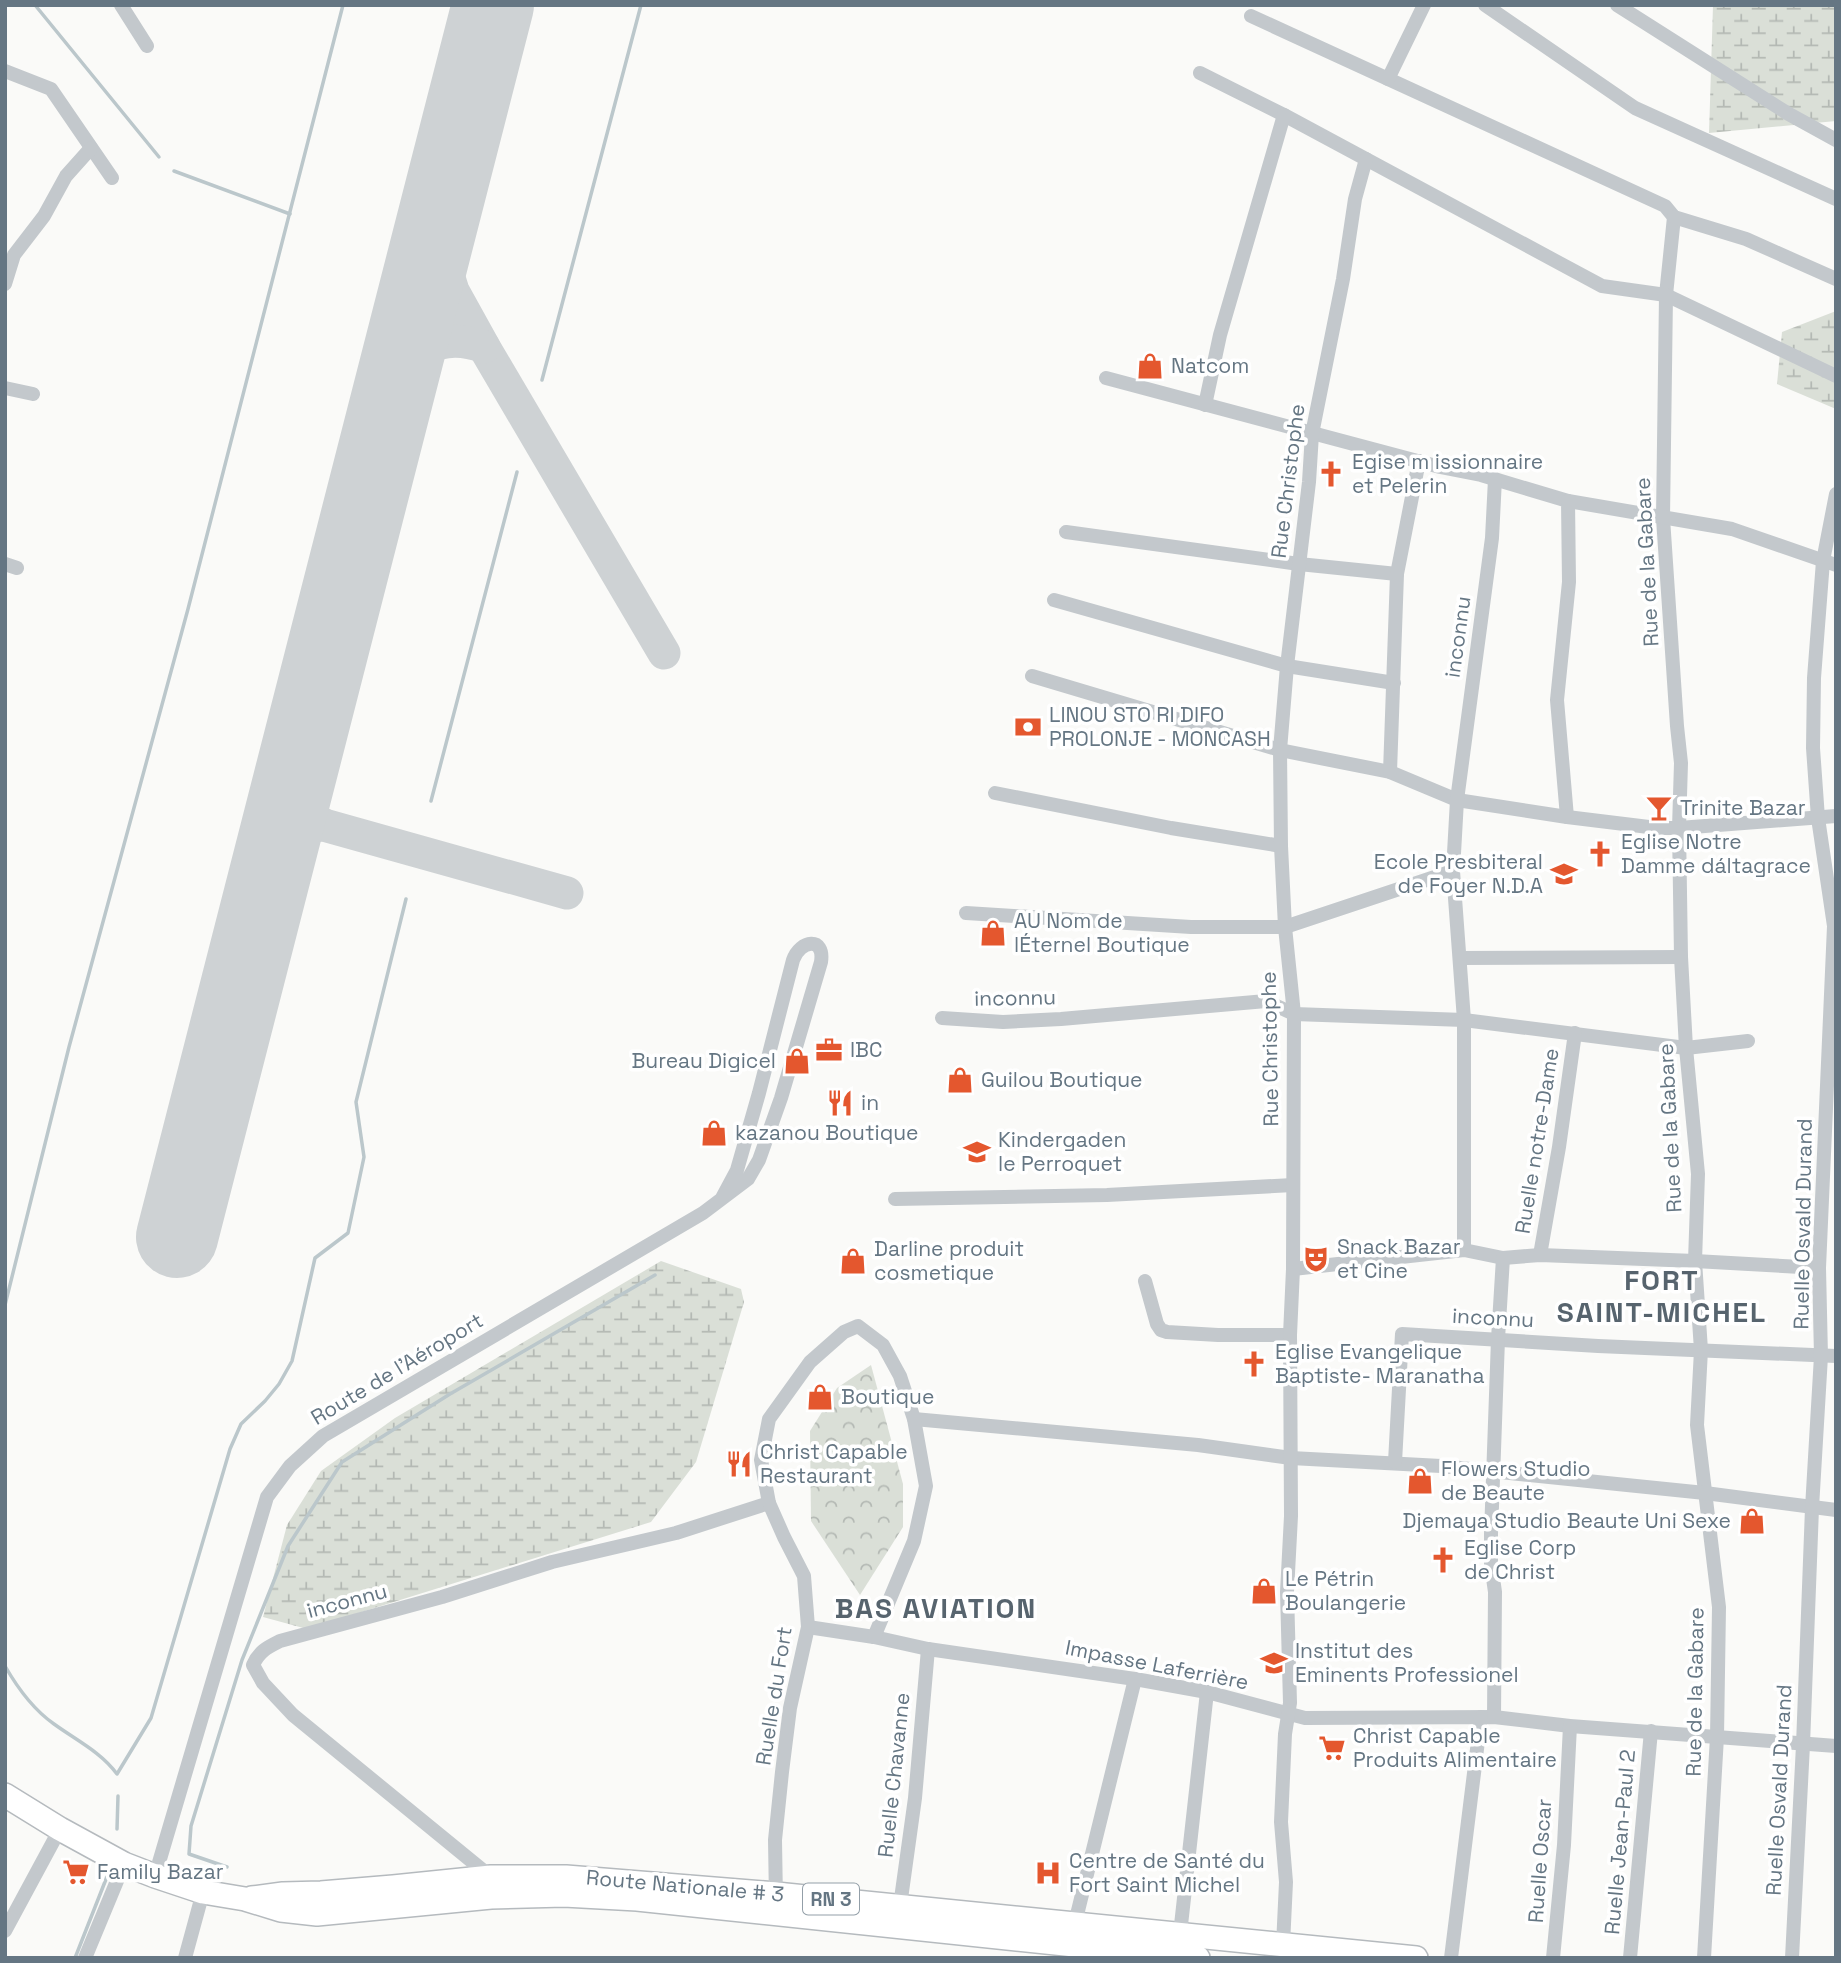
<svg xmlns="http://www.w3.org/2000/svg" width="1841" height="1963" font-family="'Space Grotesk',sans-serif">
  <style>
    .forest { fill: url(#forest-crowns) }
    .wetland { fill: url(#wetland-marsh) }
    .lines { fill: none; stroke-linecap: round; stroke-linejoin: round }
    .stream { stroke: #bbc7cb; stroke-width: 3.5 }
    .taxiway { stroke: #ced2d4; stroke-width: 33 }
    .runway { stroke: #ced2d4; stroke-width: 82 }
    .primary-casing { stroke: #b5babe; stroke-width: 26 }
    .minor { stroke: #c3c8cc; stroke-width: 14 }
    .primary { stroke: #fff; stroke-width: 23 }
    .labels { text-anchor: middle; stroke-width: 7; stroke-linejoin: round; paint-order: stroke }
    .shield { fill: #fff; stroke: #939fa8; stroke-width: 2 }
    .shield-label { font-size: 19px; font-weight: bold; fill: #657683 }
    .poi-label { font-size: 21px; fill: #657683; stroke: #fff; text-anchor: start }
    .street-label { font-size: 21px; fill: #657683; stroke: #fff }
    .district-label { font-size: 28px; font-weight: bold; letter-spacing: 2px; fill: #57646e; stroke: #fff }
  </style>
  <defs>
    <pattern id="forest-crowns" width="20" height="18" patternUnits="userSpaceOnUse" patternTransform="scale(1.75)"><rect width="20" height="18" fill="#dadfd7"/><path d="M2 6a3 3 0 1 1 6 0M12 15a3 3 0 1 1 6 0" fill="none" stroke="#b4b9b4"/></pattern>
    <pattern id="wetland-marsh" width="20" height="14" patternUnits="userSpaceOnUse" patternTransform="scale(1.75)"><rect width="20" height="14" fill="#dadfd7"/><path d="M1 5h8M5 5V1M11 12h8M15 12V8" fill="none" stroke="#b4b9b4"/></pattern>
  </defs>
  <rect width="100%" height="100%" fill="#fafaf8"/>
  <!-- forest -->
  <path class="forest" d="M871,1365l32,119v43l-43,68 -49,-74 -1,-90 27,-43z"/>
  <!-- wetland -->
  <g class="wetland">
    <path d="M1713,5h123v116l-127,12z"/>
    <path d="M1836,311v98l-59,-25 5,-52z"/>
    <path d="M661,1261l80,28 3,13 -48,160 -45,60 -344,107 -44,-12 24,-92 34,-54 74,-53z"/>
  </g>
  <g class="lines">
    <!-- stream -->
    <g class="stream">
      <path d="M35,5l124,152"/>
      <path d="M174,171l116,43"/>
      <path d="M542,380l99,-375"/>
      <path d="M431,801l86,-329"/>
      <path d="M5,1305l64,-258 119,-438 155,-604"/>
      <path d="M5,1666c12,21 29,44 49,58 22,16 47,28 63,50l34,-56 79,-269 11,-25 24,-23 14,-17 13,-23 23,-103 33,-25 16,-76 -8,-55 50,-203"/>
      <path d="M117,1829l1,-33"/>
      <path d="M227,1867l-38,-13 2,-28 51,-166 46,-114 54,-84 108,-68 205,-119"/>
      <path d="M75,1958l35,-89"/>
    </g>
    <!-- taxiway -->
    <g class="taxiway">
      <path d="M435,233l18,58 31,56 180,306"/>
      <path d="M401,367c26,-23 48,-33 83,-20"/>
      <path d="M295,776c3,27 5,35 29,49"/>
      <path d="M275,853c16,-19 23,-27 49,-28l243,68"/>
    </g>
    <!-- runway -->
    <path class="runway" d="M177,1237l316,-1232"/>
    <!-- primary casing -->
    <g class="primary-casing">
      <g id="primary">
        <path d="M5,1795l55,34 64,35 31,12 48,16 42,7 36,11 36,4 174,-17 73,-2 73,4 561,59"/>
        <path d="M252,1898l31,-4 38,-1 72,-6 98,-10h75l210,17 640,64"/>
      </g>
    </g>
    <!-- minor -->
    <g class="minor">
      <path d="M121,5l26,41"/>
      <path d="M1485,5l150,103 201,91"/>
      <path d="M1617,5l170,108 49,27"/>
      <path d="M1251,16l414,190 9,11 -8,78 -3,223 14,208 4,37 -2,65 2,129 5,91 12,126 -3,87 6,89 -4,75 22,182 -2,130 -13,221"/>
      <path d="M5,71l46,18 61,89"/>
      <path d="M1200,73l84,42 318,171 64,9 170,81"/>
      <path d="M1388,79l36,-74"/>
      <path d="M1674,217l72,22 90,40"/>
      <path d="M5,284l9,-29 30,-39 22,-40 25,-28"/>
      <path d="M1106,378l334,89 41,8 87,26 1,81 -12,118 10,117"/>
      <path d="M5,388l28,6"/>
      <path d="M1205,405l15,-70 64,-220"/>
      <path d="M1568,501l164,28 104,36"/>
      <path d="M1066,532l233,32 98,10"/>
      <path d="M5,564l12,4"/>
      <path d="M1054,600l233,66 107,17"/>
      <path d="M1032,676l248,74 110,22 67,28 110,17 90,11h22l157,-12"/>
      <path d="M1390,772l7,-198 22,-113"/>
      <path d="M995,793l176,35 110,18"/>
      <path d="M966,913l225,14h94l168,-56"/>
      <path d="M1460,958l221,-1"/>
      <path d="M942,1018l61,4 58,-3 205,-18 28,13 170,6 222,28 62,-7"/>
      <path d="M895,1199l212,-4 186,-10"/>
      <path d="M1464,1250v-230l-11,-149 4,-71 35,-262 3,-59"/>
      <path d="M1540,1255l19,-108 16,-114"/>
      <path d="M1293,1269l171,-19 39,8 37,-3 155,6 124,7"/>
      <path d="M1145,1281l12,43 4,6 6,2 51,3h72"/>
      <path d="M914,1419l284,26 93,13 150,8 264,27 131,17"/>
      <path d="M1395,1462l7,-128 196,12 238,10"/>
      <path d="M808,1627l66,10 54,12 207,30 72,13 98,26 189,-1 76,9 266,20"/>
      <path d="M1494,1717l1,-125 -4,-28v-30l7,-195 5,-81"/>
      <path d="M155,1876l112,-379 23,-31 33,-30 380,-223 45,-34 11,-19 22,-62 40,-136c4,-26 -21,-22 -28,-2l-34,133 -22,77 -15,28"/>
      <path d="M491,1877l-198,-162 -30,-32 -10,-18c6,-14 15,-18 27,-24l162,-44 110,-35 124,-29 93,-30"/>
      <path d="M776,1901l-1,-61 7,-68 8,-64 18,-81 -4,-51 -20,-39 -15,-34 -8,-43 8,-41 41,-57 34,-30 14,-6 25,19 17,31 14,43 12,67 -12,55 -40,96"/>
      <path d="M900,1906l15,-108 13,-149"/>
      <path d="M1075,1923l60,-244"/>
      <path d="M5,1931l55,-102"/>
      <path d="M1180,1934l27,-242"/>
      <path d="M1283,1945l3,-63 -5,-60 4,-88 5,-31 -3,-111 4,-76 -1,-181 3,-66 1,-255 -9,-87 -4,-81 -1,-96 7,-84 22,-184 3,-48 31,-155 12,-80 11,-40"/>
      <path d="M85,1958l39,-94"/>
      <path d="M185,1958l18,-66"/>
      <path d="M1451,1958l30,-241"/>
      <path d="M1553,1958l11,-113 6,-119"/>
      <path d="M1630,1958l21,-227"/>
      <path d="M1792,1958l11,-213 9,-237 9,-152 -2,-88 15,-342 -16,-108 -5,-70 1,-70 9,-117 13,-67"/>
    </g>
    <!-- primary -->
    <use href="#primary" class="primary"/>
  </g>
  <!-- icons -->
  <defs>
    <g id="shop-bare" transform="scale(2.1)"><path d="M-5-2.5h2.3a2.7 3.5 0 0 1 5.4 0H5L5.5 6h-11ZM-1.5-2.5h3a1.5 2.3 0 0 0-3 0Z" fill="#e4572e" stroke="#fff" stroke-width="2.5" paint-order="stroke"/></g>
    <g id="church-bare" transform="scale(2.1)"><path d="M-1.2-6h2.4v3.5h3.3v2.4h-3.3V6h-2.4V-.1h-3.3v-2.4h3.3Z" fill="#e4572e" stroke="#fff" stroke-width="2.5" paint-order="stroke"/></g>
    <g id="bank-bare" transform="scale(2.1)"><path d="M-6-4H6V4H-6ZM0-2.3a2.3 2.3 0 1 0 0 4.6a2.3 2.3 0 1 0 0-4.6Z" fill="#e4572e" stroke="#fff" stroke-width="2.5" paint-order="stroke"/></g>
    <g id="bar-bare" transform="scale(2.1)"><path d="M-6-5H6L.8 .8V4.5H3.5V6h-7V4.5H-.8V.8Z" fill="#e4572e" stroke="#fff" stroke-width="2.5" paint-order="stroke"/></g>
    <g id="school-bare" transform="scale(2.1)"><path d="M0-5L7-2L0 1L-7-2ZM-4 1L0 2.5L4 1V4Q0 6-4 4Z" fill="#e4572e" stroke="#fff" stroke-width="2.5" paint-order="stroke"/></g>
    <g id="office-bare" transform="scale(2.1)"><path d="M-6-3h4V-5.5h4V-3h4V5H-6ZM-1-4.5V-3h2v-1.5ZM-6 0V1H6V0Z" fill="#e4572e" stroke="#fff" stroke-width="2.5" paint-order="stroke"/></g>
    <g id="restaurant-bare" transform="scale(2.1)"><path d="M-5-6h1v4h1v-4h1v4h1v-4h1v5L-1.5 .5V6h-2V.5L-5-1ZM5-6V6H3V1.5H1.5Q1.5-4 5-6Z" fill="#e4572e" stroke="#fff" stroke-width="2.5" paint-order="stroke"/></g>
    <g id="theatre-bare" transform="scale(2.1)"><path d="M-5-5.5Q0-4 5-5.5V0Q5 5 0 6Q-5 5-5 0ZM-3.3-2.5H-1v1.5H-3.3ZM1-2.5H3.3v1.5H1ZM-2.8 1Q0 5.5 2.8 1Z" fill="#e4572e" stroke="#fff" stroke-width="2.5" paint-order="stroke"/></g>
    <g id="university-bare" transform="scale(2.1)"><path d="M0-5L7-2L0 1L-7-2ZM-4 1L0 2.5L4 1V4Q0 6-4 4Z" fill="#e4572e" stroke="#fff" stroke-width="2.5" paint-order="stroke"/></g>
    <g id="supermarket-bare" transform="scale(2.1)"><path d="M-6-5.5h2.5l.6 2H6L4.5 2H-2.5L-4.4-4H-6ZM-1.5 3.2a1.3 1.3 0 1 0 .1 0ZM3 3.2a1.3 1.3 0 1 0 .1 0Z" fill="#e4572e" stroke="#fff" stroke-width="2.5" paint-order="stroke"/></g>
    <g id="hospital-bare" transform="scale(2.1)"><path d="M-5-5h3v3.5h4V-5h3V5h-3V1.5h-4V5h-3Z" fill="#e4572e" stroke="#fff" stroke-width="2.5" paint-order="stroke"/></g>
  </defs>
  <g fill-rule="evenodd">
    <use href="#shop-bare" x="1150" y="366"/>
    <use href="#church-bare" x="1331" y="474"/>
    <use href="#bank-bare" x="1028" y="727"/>
    <use href="#bar-bare" x="1659" y="808"/>
    <use href="#church-bare" x="1600" y="854"/>
    <use href="#school-bare" x="1564" y="874"/>
    <use href="#shop-bare" x="993" y="933"/>
    <use href="#office-bare" x="829" y="1050"/>
    <use href="#shop-bare" x="797" y="1061"/>
    <use href="#shop-bare" x="960" y="1080"/>
    <use href="#restaurant-bare" x="840" y="1103"/>
    <use href="#shop-bare" x="714" y="1133"/>
    <use href="#school-bare" x="977" y="1152"/>
    <use href="#theatre-bare" x="1316" y="1259"/>
    <use href="#shop-bare" x="853" y="1261"/>
    <use href="#church-bare" x="1254" y="1364"/>
    <use href="#shop-bare" x="820" y="1397"/>
    <use href="#restaurant-bare" x="739" y="1464"/>
    <use href="#shop-bare" x="1420" y="1481"/>
    <use href="#shop-bare" x="1752" y="1521"/>
    <use href="#church-bare" x="1443" y="1560"/>
    <use href="#shop-bare" x="1264" y="1591"/>
    <use href="#university-bare" x="1274" y="1663"/>
    <use href="#supermarket-bare" x="1332" y="1748"/>
    <use href="#supermarket-bare" x="76" y="1872"/>
    <use href="#hospital-bare" x="1048" y="1873"/>
  </g>
  <g class="labels">
    <!-- shield labels -->
    <rect class="shield" x="803" y="1883.5" width="56" height="31" rx="5"/>
    <g class="shield-label">
      <text x="831" y="1906">RN 3</text>
    </g>
    <!-- poi labels -->
    <g class="poi-label">
      <text x="1171" y="373">Natcom</text>
      <text x="1352" y="469">Egise m issionnaire<tspan x="1352" dy="24">et Pelerin</tspan></text>
      <text x="1049" y="722">LINOU STO RI DIFO<tspan x="1049" dy="24">PROLONJE - MONCASH</tspan></text>
      <text x="1680" y="815">Trinite Bazar</text>
      <text x="1621" y="849">Eglise Notre<tspan x="1621" dy="24">Damme dáltagrace</tspan></text>
      <text x="1543" y="869" text-anchor="end">Ecole Presbiteral<tspan x="1543" dy="24">de Foyer N.D.A</tspan></text>
      <text x="1014" y="928">AU Nom de<tspan x="1014" dy="24">lÉternel Boutique</tspan></text>
      <text x="850" y="1057">IBC</text>
      <text x="776" y="1068" text-anchor="end">Bureau Digicel</text>
      <text x="981" y="1087">Guilou Boutique</text>
      <text x="861" y="1110">in</text>
      <text x="735" y="1140">kazanou Boutique</text>
      <text x="998" y="1147">Kindergaden<tspan x="998" dy="24">le Perroquet</tspan></text>
      <text x="1337" y="1254">Snack Bazar<tspan x="1337" dy="24">et Cine</tspan></text>
      <text x="874" y="1256">Darline produit<tspan x="874" dy="24">cosmetique</tspan></text>
      <text x="1275" y="1359">Eglise Evangelique<tspan x="1275" dy="24">Baptiste- Maranatha</tspan></text>
      <text x="841" y="1404">Boutique</text>
      <text x="760" y="1459">Christ Capable<tspan x="760" dy="24">Restaurant</tspan></text>
      <text x="1441" y="1476">Flowers Studio<tspan x="1441" dy="24">de Beaute</tspan></text>
      <text x="1731" y="1528" text-anchor="end">Djemaya Studio Beaute Uni Sexe</text>
      <text x="1464" y="1555">Eglise Corp<tspan x="1464" dy="24">de Christ</tspan></text>
      <text x="1285" y="1586">Le Pétrin<tspan x="1285" dy="24">Boulangerie</tspan></text>
      <text x="1295" y="1658">Institut des<tspan x="1295" dy="24">Eminents Professionel</tspan></text>
      <text x="1353" y="1743">Christ Capable<tspan x="1353" dy="24">Produits Alimentaire</tspan></text>
      <text x="1069" y="1868">Centre de Santé du<tspan x="1069" dy="24">Fort Saint Michel</tspan></text>
      <text x="97" y="1879">Family Bazar</text>
    </g>
    <!-- street labels -->
    <g class="street-label">
      <text transform="translate(1288 481) rotate(-83)" y="7">Rue Christophe</text>
      <text transform="translate(1647 562) rotate(-93)" y="7">Rue de la Gabare</text>
      <text transform="translate(1458 637) rotate(-82)" y="7">inconnu</text>
      <text transform="translate(1015 998) rotate(-1)" y="7">inconnu</text>
      <text transform="translate(1270 1049) rotate(-91)" y="7">Rue Christophe</text>
      <text transform="translate(1670 1128) rotate(-93)" y="7">Rue de la Gabare</text>
      <text transform="translate(1537 1141) rotate(-81)" y="7">Ruelle notre-Dame</text>
      <text transform="translate(1803 1224) rotate(-89)" y="7">Ruelle Osvald Durand</text>
      <text transform="translate(1493 1318) rotate(3)" y="7">inconnu</text>
      <text transform="translate(397 1369) rotate(-31)" y="7">Route de l'Aéroport</text>
      <text transform="translate(347 1601) rotate(-15)" y="7">inconnu</text>
      <text transform="translate(1157 1665) rotate(11)" y="7">Impasse Laferrière</text>
      <text transform="translate(1695 1692) rotate(-89)" y="7">Rue de la Gabare</text>
      <text transform="translate(774 1696) rotate(-81)" y="7">Ruelle du Fort</text>
      <text transform="translate(894 1775) rotate(-84)" y="7">Ruelle Chavanne</text>
      <text transform="translate(1779 1790) rotate(-87)" y="7">Ruelle Osvald Durand</text>
      <text transform="translate(1620 1842) rotate(-85)" y="7">Ruelle Jean-Paul 2</text>
      <text transform="translate(1540 1861) rotate(-86)" y="7">Ruelle Oscar</text>
      <text transform="translate(685 1886) rotate(5)" y="7">Route Nationale # 3</text>
    </g>
    <!-- district labels -->
    <g class="district-label">
      <text x="1662" y="1290">FORT<tspan x="1662" dy="32">SAINT-MICHEL</tspan></text>
      <text x="936" y="1618">BAS AVIATION</text>
    </g>
  </g>
  <!-- border -->
  <rect width="1841" height="1963" fill="none" stroke="#657683" stroke-width="14"/>
</svg>
